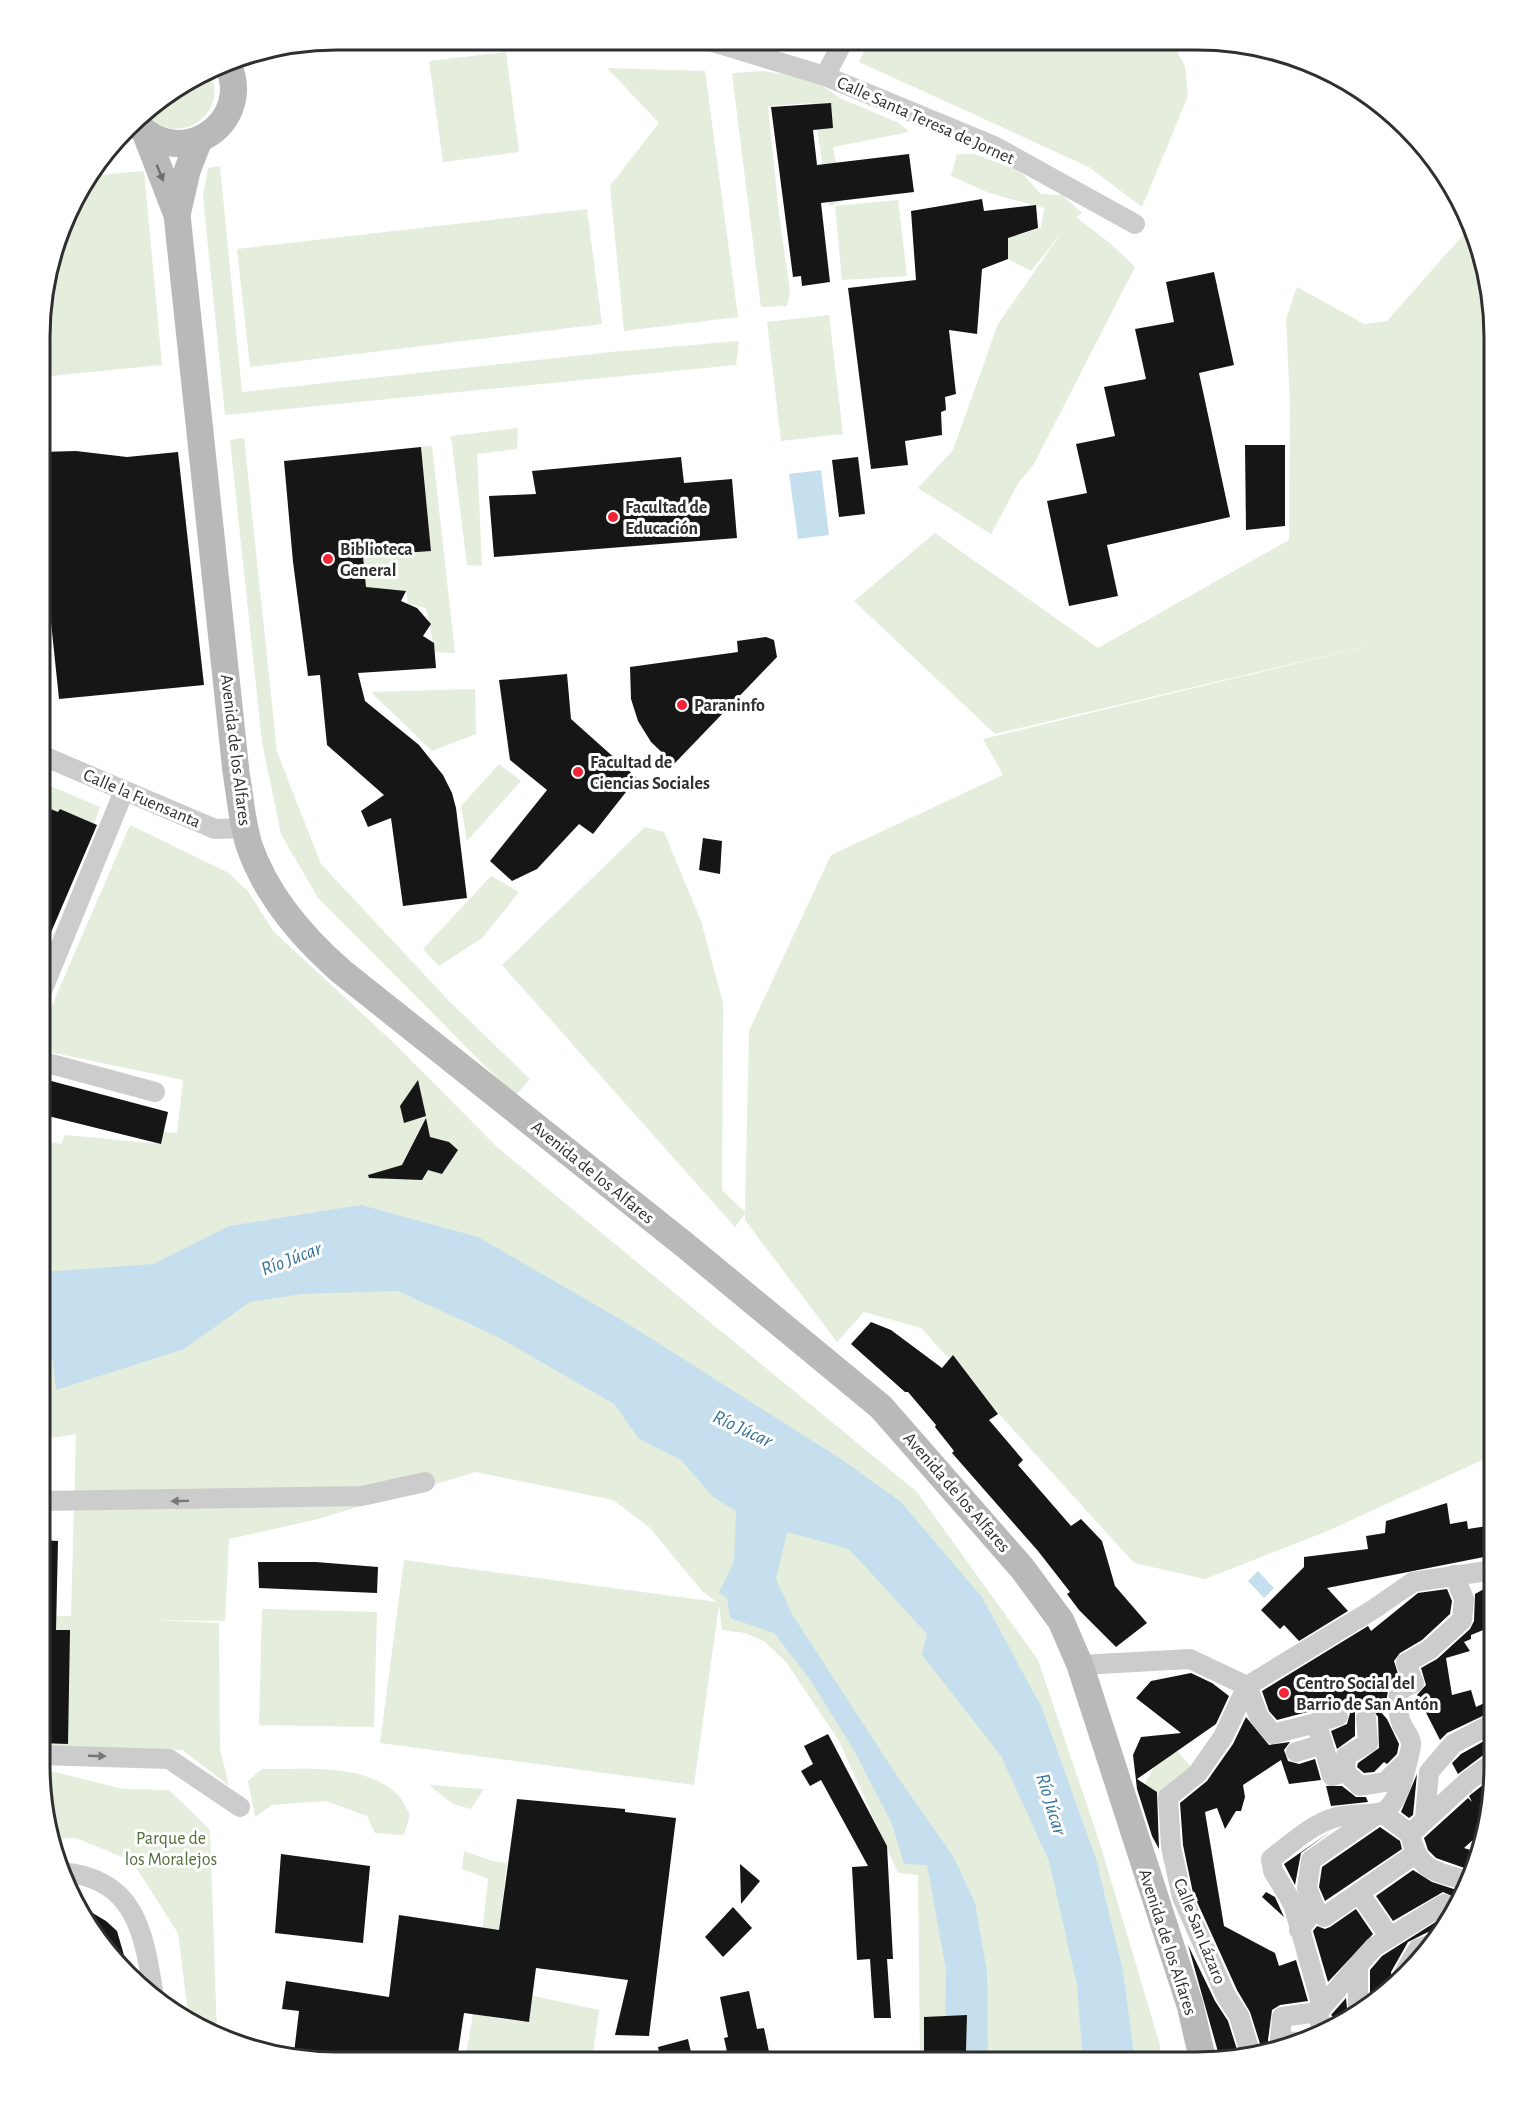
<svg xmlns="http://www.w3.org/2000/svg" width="1533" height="2101" font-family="'Alegreya Sans',sans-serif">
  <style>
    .green { fill: #e5eddc }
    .water { fill: #c6dfef }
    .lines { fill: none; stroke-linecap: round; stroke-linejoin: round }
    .river { stroke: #c6dfef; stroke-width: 38 }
    .building { fill: #161616 }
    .street { stroke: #ccc; stroke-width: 20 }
    .secondary { stroke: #b9b9b9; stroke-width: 27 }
    .oneway { fill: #6d6d6d }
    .oneway2 { fill: #767676 }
    .poi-dot { fill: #f32436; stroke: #fff; stroke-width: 2 }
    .labels { text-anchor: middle; stroke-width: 6; stroke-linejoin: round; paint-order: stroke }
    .street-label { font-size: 18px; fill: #2f2f2f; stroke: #fff }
    .poi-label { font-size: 18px; font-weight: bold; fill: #2f2f2f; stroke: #fff; text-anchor: start }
    .park-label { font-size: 18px; fill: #526e39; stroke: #fff }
    .water-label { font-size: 20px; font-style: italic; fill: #367398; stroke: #fff }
    .rim { fill: none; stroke: #2f2f2f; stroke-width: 3 }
  </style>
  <rect width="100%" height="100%" fill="#fff"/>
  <!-- green -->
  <g class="green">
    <path d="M869,41h302l14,25 3,30 -46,111 -53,-40 -230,-105z"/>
    <path d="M506,52l13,100 -76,10 -14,-101z"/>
    <path d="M607,68l98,3 33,246 -114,14 -14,-145 49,-63z"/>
    <path d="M763,71l47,7 32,21 57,24 10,9 -76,15 10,54 -14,5 -16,-103 -45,3 11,108 11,77 -3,15 -26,1 -29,-234z"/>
    <path d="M210,73c22,46 -43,78 -64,37z"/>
    <path d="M957,154h17l45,16 22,24 21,1 20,18 -6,4 35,27 24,23 -101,197 -15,18 -28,52 -73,-46 35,-38 45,-126 64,-92 -31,39 -23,-12v-21l33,-10 3,-20 -55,-15 -38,-17z"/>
    <path d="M220,166l22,226 369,-40 128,-11 -3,24 -511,50 -22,-219 5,-28z"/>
    <path d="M144,171l18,194 -121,12 1,-80 37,-109 9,-12z"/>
    <path d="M898,200l9,76 -65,4 -7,-74z"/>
    <path d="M587,209l15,115 -352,43 -13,-118z"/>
    <path d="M1471,226l13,34 10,76 -1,1119 -163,75 -125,49 -71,-16 -213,-235 -57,-16 -27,30 -92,-122v-6l-10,13 -233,-262 143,-138 19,5 37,89 22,82 -1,187 23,22 4,-181 82,-176 172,-80 -20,-36 410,-99 -398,94 -141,-133 81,-68 163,115 191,-108 1,-138 -4,-83 11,-32 67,37 23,-3z"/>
    <path d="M829,315l14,119 -62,7 -14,-119z"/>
    <path d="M518,428l-1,21 -40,5 5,112 -15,-1 -16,-129z"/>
    <path d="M244,438l33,314 44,112 129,138 80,77 -15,17 -197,-198 -37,-64 -19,-92 -32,-302z"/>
    <path d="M432,446l23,207 -20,-1 -9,-44 -18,-4 -2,-13 -40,-2 -3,-33 68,-5 -10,-104z"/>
    <path d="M475,689l1,45 -44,17 -61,-59z"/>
    <path d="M499,764l22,17 -54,60 -6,-35z"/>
    <path d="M41,782l59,25 -6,17 -34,-15 -2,3 -17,-7z"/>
    <path d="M130,825l97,47 21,19 25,40 122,113 103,104 419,344 121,168 63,187 59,198v17l-240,-1 -2,-186 -20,-2 -59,-132 -53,-79 -22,-21 -19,-8 -23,-3 -3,-25 -25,180 -314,-42 24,-183 313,42 -15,-11 -53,-64 -36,-27 -137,-28 -162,48 -85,19 -4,82 -73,-1 67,3 1,127 9,36 -46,-36 -144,-4v-206l19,1 -2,75h15l5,-182 -36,6v-300l21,4 4,-9 96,9 2,-12 14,1 6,-53 -143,-30v-17z"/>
    <path d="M491,876l28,16 -37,46 -43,28 -16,-17z"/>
    <path d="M262,1609l115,3 -3,115 -115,-2z"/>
    <path d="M1177,1751l19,21 -33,24 -18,-12 9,-17z"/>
    <path d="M39,1768l84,21 46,1 41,40 7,205 -28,-14 -11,-88 -46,-72 -56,-23 -27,1z"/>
    <path d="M262,1769c43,1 102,-7 136,26 5,4 8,14 12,20l-6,20 -29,-2 -8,-17 -41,-15 -54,4 -17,12 -7,-36z"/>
    <path d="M429,1785l55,4 -13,20 -18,-5z"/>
    <path d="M464,1851l28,10 15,2 -19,154 40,5 5,-26 66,14 -7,50h-127l8,-46 15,-135 -26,-10z"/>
  </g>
  <!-- water -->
  <g class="water">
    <path d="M821,470l8,65 -31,4 -9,-65z"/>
    <path d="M361,1205l117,32 147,85 216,137 60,43 81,95 60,111 54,151 27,112 12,91h-52l-6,-77 -28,-124 -48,-105 -79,-101 5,-21 -78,-85 -62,-17 -11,47 16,35 107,165 54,77 22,47 12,68 1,90h-35l3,-6 10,-4 1,-35h-22l1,-46 -19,-105 -23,-1 -12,-40 -37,-72 -46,-74 -35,-45 -44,-15 -3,-20 -8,-5 15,-32 2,-50 -23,-14 -32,-37 -42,-21 -25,-35 -116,-67 -100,-46 -96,3 -52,8 -66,47 -128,41 -13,-118 110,-8 76,-38z"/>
    <path d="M1258,1571l16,17 -10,10 -16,-17z"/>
  </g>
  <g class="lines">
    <!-- river -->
    <g class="river">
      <path d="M40,1296l57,15"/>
      <path d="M40,1342l60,-15"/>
    </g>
  </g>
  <!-- building -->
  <g class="building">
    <path d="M831,103l2,25 -20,2 4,35 92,-11 5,38 -93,11 9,79 -28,4 -1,-10 -8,1 -22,-170z"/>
    <path d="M982,199l2,12 52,-6 2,23 -30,10v21l-26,10 -5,65 -28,-4 7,64 -11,3 1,13 -5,2 1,23 -37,6 3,24 -37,4 -23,-181 68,-8 -5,-69z"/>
    <path d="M1214,272l20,93 -35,8 31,144 -123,28 11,51 -49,10 -22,-105 40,-8 -11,-49 39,-8 -11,-49 42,-8 -11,-50 39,-7 -8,-40z"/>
    <path d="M1245,445h40v81l-39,4z"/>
    <path d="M421,447l10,104 -68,5 3,31 40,4 -5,10 16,7 14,16 -8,12 11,7 2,25 -78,5 7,28 54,44 24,30 9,18 4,15 11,90 -64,8 -12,-88 -23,9 -7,-16 23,-16 -57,-50 -7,-70 -12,1 -15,-114 -9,-101z"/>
    <path d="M76,451l51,6 51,-5 26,233 -145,14 -18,-173v-74z"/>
    <path d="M681,457l3,26 48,-4 5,59 -243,19 -5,-61 47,-2 -4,-23z"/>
    <path d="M858,457l7,57 -26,3 -7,-57z"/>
    <path d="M766,637l8,3 3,17 -103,107 -23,-22 -13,-21 -7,-22 -1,-32 108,-15 -1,-11z"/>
    <path d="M567,674l4,45 66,59 -44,56 -14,-10 -42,45 -25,12 -22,-20 57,-71 -37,-30 -11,-80z"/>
    <path d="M41,805l17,7 2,-3 37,16 -57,133z"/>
    <path d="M703,838l19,3 -2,33 -21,-4z"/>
    <path d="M40,1078l128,34 -7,32 -121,-30z"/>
    <path d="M418,1080l8,36 -22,7 -4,-17z"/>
    <path d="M426,1118l4,19 19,5 9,8 -16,24 -14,-4 -6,10 -53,-2 -1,-3 34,-10z"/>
    <path d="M871,1322l20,8 51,38 11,-13 45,59 -9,6 34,40 -5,5 53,61 10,-7 21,22 13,45 32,37 -31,24 -37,-37 -12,-16 3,-2 -32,-41 -86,-98 2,-2 -19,-24 1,-2 -28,-33h-3l-54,-48z"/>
    <path d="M1447,1503l3,21 17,-3 1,8 19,-3 2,30 -162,32 21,23 -49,30 -15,-16 -4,4 -19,-19 43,-43v-10l64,-8 -2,-13 19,-3 1,-12z"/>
    <path d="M39,1540l19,1 -2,89h14l-2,114 -29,-1z"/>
    <path d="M258,1562h58l62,5 -1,26 -118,-5z"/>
    <path d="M1493,1584v42l-22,9v4l-7,3 6,9 -24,7 6,37 19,-5 5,17 17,-8v12l-46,22 -7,7 -23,-45 9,-10 -5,-17 16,-9 33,-30 4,-8 1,-27z"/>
    <path d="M1447,1589l5,12 -2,13 -28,26 -22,13 -6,8 5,16 -10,7 -3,19 -7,7 8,9 12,25 -2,10 -10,10 -3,-2 -10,10 -10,1 -7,-6 1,-4 21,-15 -1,-31 -7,-10 -7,-1 -9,6v24l-18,13 -6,-18 16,-7 3,-11 -4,-6 -12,-2 -57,15 -8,-9 -7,-20 106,-65 3,5 47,-38z"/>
    <path d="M1191,1673l21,10 17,13 -13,28 -79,55 20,13 2,57 -7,-13 -15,-47 -4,-34 8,-18 40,-4 -45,-35 15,-17z"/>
    <path d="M1246,1717l23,28 21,-3 -6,8 4,11 11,3 16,-5 6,21 -32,4 -8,-24 -38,25 2,12 -4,14h-5l-11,18 -8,-21 -12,4 19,114 51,27 4,13 17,-6 12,41 -28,4 -8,5 -4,30 3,12 -8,1 -13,-41 -13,-22 -44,-97 -10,-48 -3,-42 27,-22 26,-37z"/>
    <path d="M828,1734l59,112 6,113h-6l4,59h-17l-4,-59 -13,1 -5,-93 16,-1 -47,-86 -11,6 -9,-15 12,-7 -9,-18z"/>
    <path d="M1493,1736v15l-7,2 -28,21 -6,-11 9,-9z"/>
    <path d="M1417,1774l-4,41 -4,3 -8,-6z"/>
    <path d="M1493,1777l-9,53 -20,18 16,5 -7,18 -37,-13 -8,-8 -4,-12 44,-40 4,4 -3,-6z"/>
    <path d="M1326,1786h16l14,11h10l2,5 -37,4z"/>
    <path d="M517,1799l108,10v3l51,6 -27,218 -34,-1 13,-55 -92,-12 -7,54 -65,-9 -7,47h-64l-37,-6 -1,6h-17l-44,-7 5,-42 -17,-2 4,-28 103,16 10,-82 100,15z"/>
    <path d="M1380,1827l20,14 2,8 -77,52 -6,-14 3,-20z"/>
    <path d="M1330,1832l-29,21 -6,32 -11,-21z"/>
    <path d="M281,1854l89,12 -7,77 -88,-10z"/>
    <path d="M740,1864l20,17 -19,23z"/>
    <path d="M1413,1870l19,12 31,10 -8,15 -1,-10 -11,-5 -50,29 -17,-25z"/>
    <path d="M1266,1892l9,5 9,20 -22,-20z"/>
    <path d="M74,1902l32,19 11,10 13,45 -17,-15z"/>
    <path d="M733,1907l19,21 -29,29 -18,-20z"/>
    <path d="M1356,1909l17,25 -45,48 -15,-51 4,-5 8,3 5,-2z"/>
    <path d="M1453,1911l-5,11 -40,20 -17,30 1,12 -3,7 -19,12v-33l12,-14z"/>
    <path d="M1188,1945l27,56 13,20 11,35 -19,3z"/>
    <path d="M749,1991l8,38 7,-1 7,33h-42l-5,-23 4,-1 -8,-40z"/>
    <path d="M1346,1998l2,20 -7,5 -10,-8z"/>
    <path d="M967,2015l-1,36 -20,2v8h-22v-44z"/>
    <path d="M688,2039l5,22h-32l-3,-14z"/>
  </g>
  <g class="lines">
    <!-- street -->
    <g class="street">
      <path d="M706,40l119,36 169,70 141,78"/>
      <path d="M825,76l19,-36"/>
      <path d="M41,755l174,74 30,-1"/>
      <path d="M40,996l84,-205"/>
      <path d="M40,1061l115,31"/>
      <path d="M39,1501l323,-5 63,-14"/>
      <path d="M1080,1665l110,-6 57,27 127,-77 39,-27 74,-11 6,-4"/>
      <path d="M1247,1686l-24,51 -26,37 -29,23 3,50 11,50 44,99 13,20 12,39"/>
      <path d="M1247,1686l12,31 14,17 43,-11 7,21 -27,8"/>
      <path d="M1316,1723l22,-7"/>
      <path d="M1323,1744l9,32 13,-4 15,14 25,-4 21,-20"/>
      <path d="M39,1755l130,4 71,48"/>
      <path d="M1345,1772l1,-16 22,-13 -2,-25"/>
      <path d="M1425,1818l4,-46 24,-28 40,-21"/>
      <path d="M61,1872c76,6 83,62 93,125"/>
      <path d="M1468,1881c-34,-10 -49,-9 -58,-47l59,-54 24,-17"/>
      <path d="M1359,1893l31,44"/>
      <path d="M1315,1908l9,9 91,-63"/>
      <path d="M1299,1930l16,-22 -8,-20 4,-28 65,-45h9l25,19"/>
      <path d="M1402,1977l16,-28 14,-5"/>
      <path d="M1358,2011v-46l16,-18 70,-43"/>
      <path d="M1322,2034l-4,-22 40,-47"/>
      <path d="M1280,2041l2,-24 36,-5 3,-9 -28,-99 -20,-33 -2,-12c21,-16 40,-35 66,-42 14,-4 41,-1 49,-7 14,-11 20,-42 24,-59 4,-14 -5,-17 -9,-29 -4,-9 -3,-22 -2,-32l15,-7 -8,-20 23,-13 33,-30 2,-21 -10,-24"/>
      <path d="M1282,2049l-2,-8 20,1"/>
    </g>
    <!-- secondary -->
    <g class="secondary">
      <path d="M137,124c44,49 119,-3 90,-61"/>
      <path d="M145,132l32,83 59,557c4,24 6,50 13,73 17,50 54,93 93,127l344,274 195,161 141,161 39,53 19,44 110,340 13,56"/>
      <path d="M177,215l10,-44 12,-31"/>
    </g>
  </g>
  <!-- one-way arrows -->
  <defs><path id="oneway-solid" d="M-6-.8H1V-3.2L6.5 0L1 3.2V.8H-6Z" transform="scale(1.5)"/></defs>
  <use class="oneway" href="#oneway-solid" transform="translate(160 173) rotate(68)"/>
  <g class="oneway2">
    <use href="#oneway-solid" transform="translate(180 1501) rotate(179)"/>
    <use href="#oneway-solid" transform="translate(97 1756) rotate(2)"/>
  </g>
  <!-- markers -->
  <g class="poi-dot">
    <circle cx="613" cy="517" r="6"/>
    <circle cx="328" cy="559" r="6"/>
    <circle cx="682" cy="705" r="6"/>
    <circle cx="578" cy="772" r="6"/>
    <circle cx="1284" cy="1693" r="6"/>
  </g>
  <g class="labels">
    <!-- street labels -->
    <g class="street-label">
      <text transform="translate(926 120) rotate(24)" y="6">Calle Santa Teresa de Jornet</text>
      <text transform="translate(236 750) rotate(83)" y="6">Avenida de los Alfares</text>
      <text transform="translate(142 798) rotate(23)" y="6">Calle la Fuensanta</text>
      <text transform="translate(593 1172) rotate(39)" y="6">Avenida de los Alfares</text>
      <text transform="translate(957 1492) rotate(49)" y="6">Avenida de los Alfares</text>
      <text transform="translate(1200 1931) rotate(68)" y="6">Calle San Lázaro</text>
      <text transform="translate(1168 1942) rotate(72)" y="6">Avenida de los Alfares</text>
    </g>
    <!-- poi labels -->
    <g class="poi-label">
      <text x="625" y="513">Facultad de<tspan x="625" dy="21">Educación</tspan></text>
      <text x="340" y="555">Biblioteca<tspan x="340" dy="21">General</tspan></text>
      <text x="694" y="711">Paraninfo</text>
      <text x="590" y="768">Facultad de<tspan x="590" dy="21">Ciencias Sociales</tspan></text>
      <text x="1296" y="1689">Centro Social del<tspan x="1296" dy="21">Barrio de San Antón</tspan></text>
    </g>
    <!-- park labels -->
    <g class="park-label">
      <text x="171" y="1844">Parque de<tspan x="171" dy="21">los Moralejos</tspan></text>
    </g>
    <!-- water labels -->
    <g class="water-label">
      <text transform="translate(291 1258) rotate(-21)" y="7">Río Júcar</text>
      <text transform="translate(743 1428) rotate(25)" y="7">Río Júcar</text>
      <text transform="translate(1052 1804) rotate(73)" y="7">Río Júcar</text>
    </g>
  </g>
  <!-- crop -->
  <path d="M0 0H1533V2101H0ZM337 50H1197A287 287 0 0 1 1484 337V1765A287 287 0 0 1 1197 2052H337A287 287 0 0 1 50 1765V337A287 287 0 0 1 337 50Z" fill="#fff" fill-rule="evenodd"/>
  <path class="rim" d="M337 50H1197A287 287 0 0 1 1484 337V1765A287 287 0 0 1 1197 2052H337A287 287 0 0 1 50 1765V337A287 287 0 0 1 337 50Z"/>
</svg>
